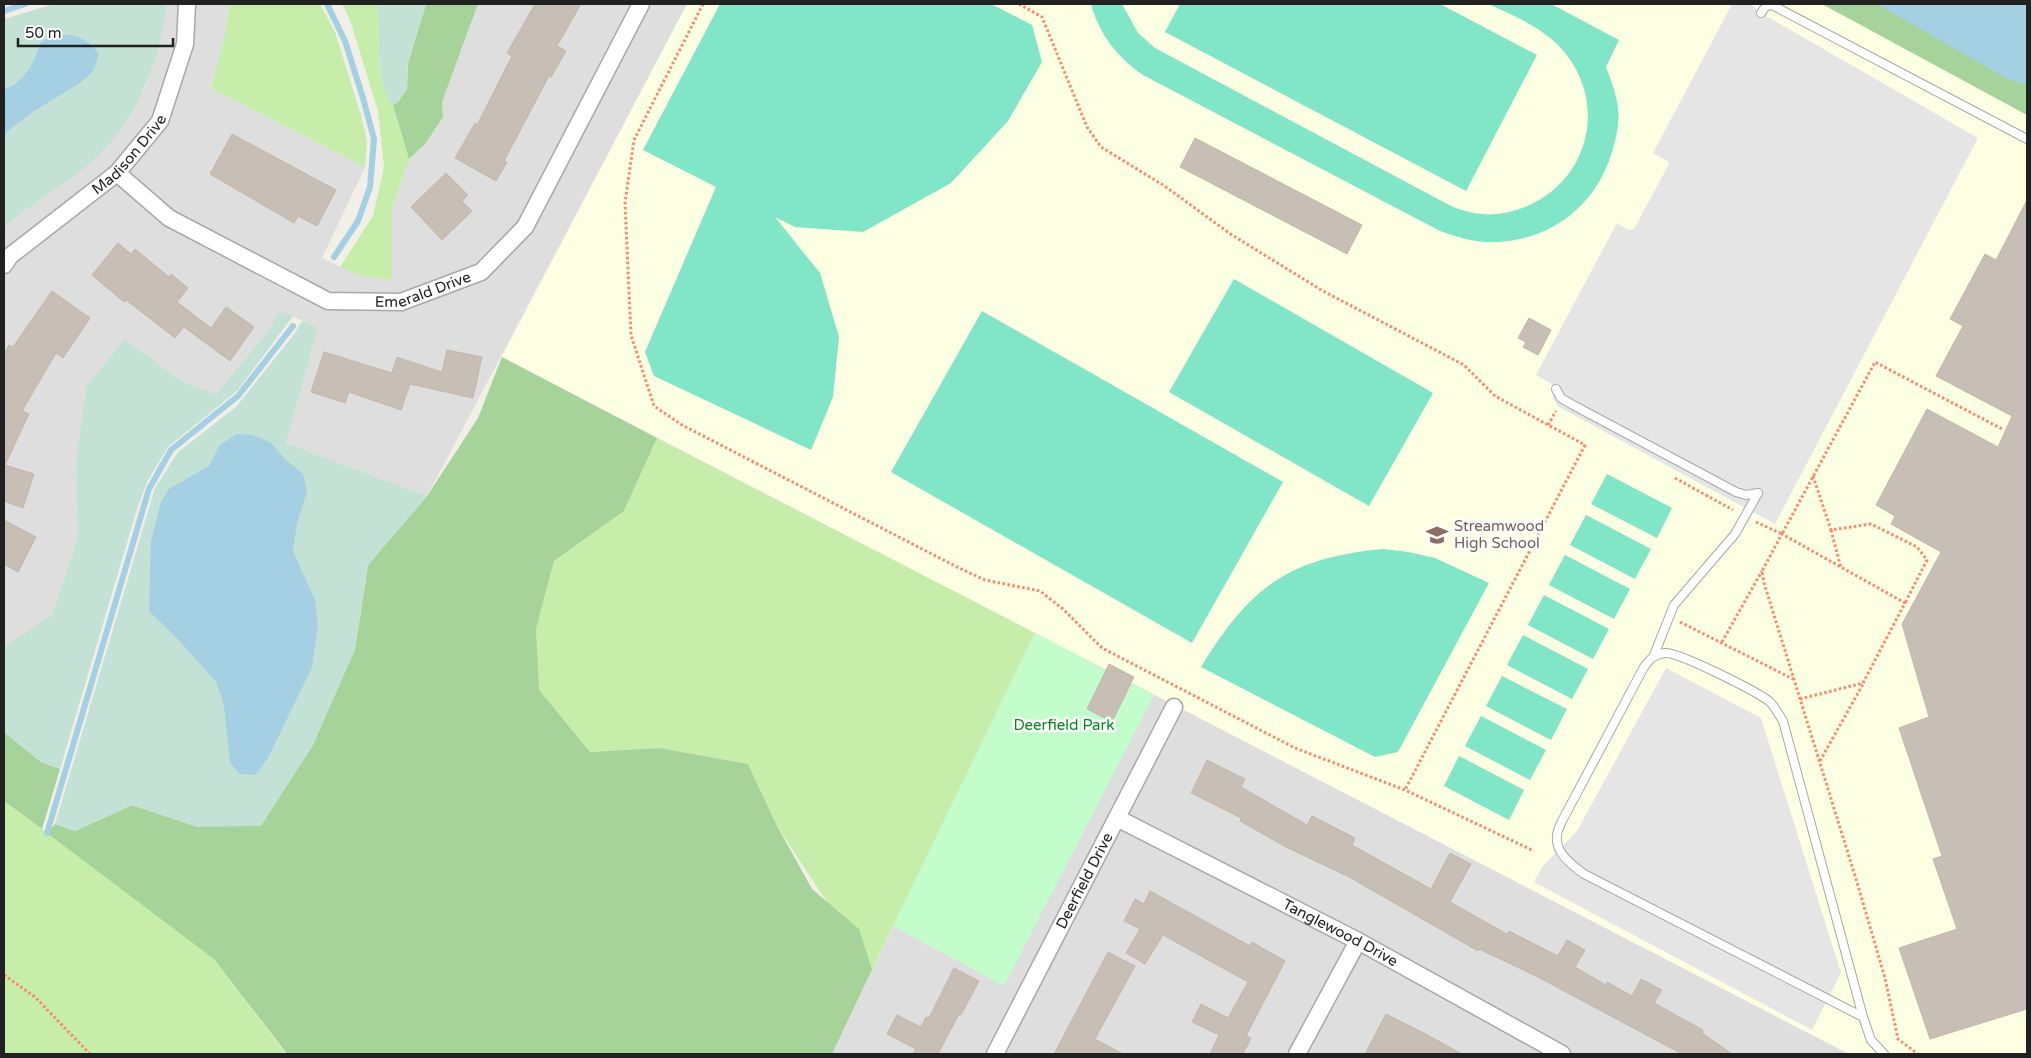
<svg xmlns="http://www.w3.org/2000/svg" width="2031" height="1058" font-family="'Varela Round',sans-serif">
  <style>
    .residential { fill: #dfdede }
    .education { fill: #fdffe3 }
    .grass { fill: #c6eeaa }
    .forest { fill: #a5d399 }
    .wetland { fill: #c3e1d5 }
    .park { fill: #c3fdcc }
    .pitch { fill: #81e5c7 }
    .parking { fill: #e5e5e5 }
    .water { fill: #a5cfe2 }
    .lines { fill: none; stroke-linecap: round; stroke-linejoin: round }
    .stream { stroke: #a5cfe2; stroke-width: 6 }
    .building { fill: #c7beb6; stroke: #c5b7a8 }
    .service-casing { stroke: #a8a8a8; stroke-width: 10 }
    .minor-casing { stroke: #a8a8a8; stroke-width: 19 }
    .path { stroke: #ff866b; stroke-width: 3; stroke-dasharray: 2.5 2.5; stroke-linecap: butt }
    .service { stroke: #fff; stroke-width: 8 }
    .minor { stroke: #fff; stroke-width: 16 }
    .labels { text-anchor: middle; stroke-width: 5; stroke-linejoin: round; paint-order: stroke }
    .street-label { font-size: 15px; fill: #212121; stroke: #fff }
    .education-label { font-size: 15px; fill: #785e54; stroke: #fff; text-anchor: start }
    .park-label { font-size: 15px; fill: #05891b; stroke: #fff }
  </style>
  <rect width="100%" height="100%" fill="#f2efe7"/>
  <!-- residential -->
  <g class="residential">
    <path d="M166,4h63l-3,27 -15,57 154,79 -43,91 18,9 52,13v-71l17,-50 16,-15 18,-27 -1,-15 36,-98h209l-260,492 -141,-53 32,-116 -38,-16 -16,25 -48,58 -36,-14 -55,-41 -49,122 2,75 -25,78 -49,33v-419l31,-27 47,-32 43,-46 21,-37 13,-40z"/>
    <path d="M1035,633l814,421h-1017z"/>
  </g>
  <!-- education -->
  <path class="education" d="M687,4h1135l205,111v939h-178l-1347,-697z"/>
  <!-- grass -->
  <g class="grass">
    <path d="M229,4h91l15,28 26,83 6,26 -2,26 -154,-79 15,-57z"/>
    <path d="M342,4h35c4,23 -3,86 16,101l16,54 -17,50v71l-30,-4 -22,-9 33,-51 11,-49 -6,-56 -28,-91z"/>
    <path d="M657,438l378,195 -163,337 -95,-144 -29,-62 -88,-16 -70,4 -52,-62 -2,-61 18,-68 70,-50z"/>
    <path d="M4,801l184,136 26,22 72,95h-282z"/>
  </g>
  <!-- forest -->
  <g class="forest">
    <path d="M426,4h52l-36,98 1,15 -18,27 -16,15 -16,-54 5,-3 9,-13 1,-26z"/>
    <path d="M1822,4h205v111z"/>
    <path d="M502,357l155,81 -33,73 -70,50 -18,68 3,61 51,62 70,-4 88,16 29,62 35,63 47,40 13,41 -40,84h-545l-73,-95 -167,-126 8,-9 20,7 57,-26 66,22 114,-80 43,-98 13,-84 59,-69 51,-78z"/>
    <path d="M4,732l37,30 19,7 -18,60 -38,-28z"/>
  </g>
  <!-- wetland -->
  <g class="wetland">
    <path d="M54,4h112c-6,63 -33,125 -83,165 -26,21 -54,35 -79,59v-209z"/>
    <path d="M377,4h49l-18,59 -1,26 -9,13 -5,3c-19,-15 -12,-78 -16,-101z"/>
    <path d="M280,311l13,5 -56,75 -69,56 -21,35 -10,27 -77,260 -19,-7 -37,-30v-85l49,-33 25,-78 -2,-75 11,-76 38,-46 55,41 36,14 48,-58z"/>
    <path d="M302,321l16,6 -32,116 141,53 -59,69 -13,84 -43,98 -51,79 -63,1 -66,-22 -57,26 -20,-7 100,-336 23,-36 58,-45 59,-74z"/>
  </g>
  <!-- park -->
  <path class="park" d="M1035,633l119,62 -150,291 -111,-60z"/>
  <!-- pitch -->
  <g class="pitch">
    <path d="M720,4h271l41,21 10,37 -34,59 -57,62 -88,49 -68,-5 -20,-10 45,56 19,64 -6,60 -22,53 -157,-74 -9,-24 71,-165 -73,-37z"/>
    <path d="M1091,4h31l16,29 17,15 296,158c25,11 49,11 74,1 66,-27 84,-107 35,-160 -19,-20 -46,-31 -71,-43h62l68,36 -13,27c5,13 10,26 12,40 2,17 -2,32 -7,48 -16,51 -60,84 -112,87 -21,2 -41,-5 -59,-11l-297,-156c-25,-17 -44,-41 -52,-71z"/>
    <path d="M1180,4h260l97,51 -71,136 -301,-159z"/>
    <path d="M1234,279l199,114 -64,113 -200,-114z"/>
    <path d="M982,311l301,171 -91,161 -301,-171z"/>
    <path d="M1607,474l65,34 -15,30 -66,-34z"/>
    <path d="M1586,515l65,34 -16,30 -65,-34z"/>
    <path d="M1383,549l25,3 27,6 54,25 -91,169 -23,5 -174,-90c49,-80 87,-109 182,-118z"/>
    <path d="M1565,555l65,34 -16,30 -65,-34z"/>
    <path d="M1544,595l65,34 -16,30 -65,-34z"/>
    <path d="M1523,635l65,34 -16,30 -65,-34z"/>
    <path d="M1502,676l65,33 -16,31 -65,-34z"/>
    <path d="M1481,716l65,34 -16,30 -65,-34z"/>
    <path d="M1459,756l65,34 -15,30 -65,-34z"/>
  </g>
  <!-- parking -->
  <g class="parking">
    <path d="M1732,4h18l3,2 8,7 217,125 -203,386 -216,-117 -6,-8 -1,-15 -16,-9 81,-152 12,7 5,-1 35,-65 -2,-3 -14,-8z"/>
    <path d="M1666,668l95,50 80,255 -29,57 -278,-148 8,-15 35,-36z"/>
  </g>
  <!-- water -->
  <g class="water">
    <path d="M1877,4h150v81l-18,-5z"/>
    <path d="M54,34c21,1 32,2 45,20l-5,16 -14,13 -49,30 -27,21v-44c20,-8 31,-27 36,-47z"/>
    <path d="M237,434l15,1 18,7 15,17 18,15 4,18 -10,31 -4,28 22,49 3,25 -6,42 -44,91 -13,17 -15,-1 -10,-11 -6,-58 -8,-23 -37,-42 -30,-29 2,-70 10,-39 8,-13 40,-23 11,-21z"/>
  </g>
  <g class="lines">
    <!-- stream -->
    <g class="stream">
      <path d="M327,4l18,37 18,57 11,41 -4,48 -12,34 -24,36"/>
      <path d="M4,11l21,-7"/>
      <path d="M47,833l102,-344 22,-39 67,-54 55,-70"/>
    </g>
  </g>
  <!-- building -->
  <g class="building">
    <path d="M535,4h46l-24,42 9,5 -15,26 -2,-1 -45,85 3,1 -11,19 -41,-23 20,-35 2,2 35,-69 -5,-3z"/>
    <path d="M232,134l104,56 -19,36 -19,-10 -4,7 -84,-49z"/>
    <path d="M1195,138l167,87 -15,29 -167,-87z"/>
    <path d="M446,173l22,22 -6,6 10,10 -30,29 -31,-33z"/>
    <path d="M2027,200v809l-97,30 -31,-91 58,-19 -24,-70 9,-3 -43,-128 30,-11 -27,-93 39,-72 -50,-28 4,-8 -19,-11 51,-96 71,38 14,-31 -76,-40 27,-50 -13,-7 35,-65 11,6z"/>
    <path d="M118,243l13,11 4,-5 34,28 2,-3 17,14 -11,14 34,26 15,-21 28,20 -24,34 -46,-34 -9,11 -49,-38 -2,2 -32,-27z"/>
    <path d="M52,291l38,27 -27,40 -7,-5 -34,58 7,3 -24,51 29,9 -11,34 -19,-7v-147l5,-9 4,2z"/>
    <path d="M1529,318l22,12 -13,25 -15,-8 3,-5 -8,-4z"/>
    <path d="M447,350l35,7 -9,41 -63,-14 -9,26 -52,-18 -4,11 -34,-11 13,-40 68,21 5,-16 45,15z"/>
    <path d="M4,520l32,17 -18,35 -14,-8z"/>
    <path d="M1109,664l25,13 -22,45 -25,-13z"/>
    <path d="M1207,760l38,19 -4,8 66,38 5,-9 43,22 -3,7 79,44 19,-36 21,11 -21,38 57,32 2,-3 49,25 9,-16 18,10 -10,17 31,18 1,-3 25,14 9,-17 21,11 -8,13 49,27 -1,3 30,21h-50l-146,-78 -57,-27 -1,2 -129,-74 -63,-30 -46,-26 1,-3 -50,-25z"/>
    <path d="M1150,891l100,55 2,-4 33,19 -39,75 5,2 -8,16h-33l9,-19 -27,-13 9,-18 27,14 20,-36 -85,-47 -18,29 -19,-11 14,-24 -16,-8 11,-22 9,5z"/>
    <path d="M1108,952l27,14 -40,73 28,15h-69z"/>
    <path d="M954,968l25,13 -18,34 -2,-1 -21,40h-25l3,-5 -29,-15 10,-19 24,12 5,-10 3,1z"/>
    <path d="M1386,1014l36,18 40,22h-97z"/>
  </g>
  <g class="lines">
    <!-- service casing -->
    <g class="service-casing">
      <g id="service">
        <path d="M1761,13l5,-7 6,-1 255,134"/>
        <path d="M1556,389l5,9 12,7 163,87 10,3 12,-2"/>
        <path d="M1654,655l20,-50 61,-71 23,-41"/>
        <path d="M1863,1017l-279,-143c-12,-9 -29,-21 -27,-38 0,-5 3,-11 5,-15l82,-154c6,-8 10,-13 21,-14 14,-1 93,39 105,49 5,5 9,13 13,19l80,296 8,23 13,14"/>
      </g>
    </g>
    <!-- minor casing -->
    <g class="minor-casing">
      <g id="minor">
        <path id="s1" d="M117,173l52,45 159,83 73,1 80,-30 44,-45 116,-223"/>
        <path id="s2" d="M4,265l6,-9 107,-83 43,-52 25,-77 2,-40"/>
        <path id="s3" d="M1117,818l241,123 204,113"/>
        <path id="s4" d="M995,1054l179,-347"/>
        <path d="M1297,1054l61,-113"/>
      </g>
    </g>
    <!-- path -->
    <g class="path">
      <path d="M703,4l-69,136 -9,63 6,132 23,71 28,19 277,143 26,12 55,11 23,18 39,39 193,100 110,42 129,61"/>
      <path d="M1019,4l23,13 45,110 14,20 62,38 69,50 91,56 141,74 31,31 90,49 -180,345"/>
      <path d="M1548,425l8,-14"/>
      <path d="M1813,476l18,54 40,-6 46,23 10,13 -22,43"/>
      <path d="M1675,478l58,32"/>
      <path d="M1756,522l26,12 93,-172 127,67"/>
      <path d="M1831,530l10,38"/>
      <path d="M1680,622l113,57"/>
      <path d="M1722,642l40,-71"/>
      <path d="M1800,699l63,-16 42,-80 -123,-69 -20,37 2,12 92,296 29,99 13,61 20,15"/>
      <path d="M1820,761l43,-77"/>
      <path d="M4,975l31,22 55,57"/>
    </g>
    <!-- service -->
    <use href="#service" class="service"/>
    <!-- minor -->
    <use href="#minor" class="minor"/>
  </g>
  <!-- icons -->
  <defs>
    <g id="school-bare" transform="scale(1.725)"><path d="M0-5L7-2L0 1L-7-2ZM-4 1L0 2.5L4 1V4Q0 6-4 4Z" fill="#8d6e63" stroke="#fff" stroke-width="2.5" paint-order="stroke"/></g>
  </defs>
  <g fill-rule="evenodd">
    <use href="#school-bare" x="1437" y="535"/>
  </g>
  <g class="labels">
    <!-- street labels -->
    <g class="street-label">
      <text dy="5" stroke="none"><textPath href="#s2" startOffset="168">Madison Drive</textPath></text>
      <text dy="5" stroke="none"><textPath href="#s1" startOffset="345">Emerald Drive</textPath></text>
      <text dy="5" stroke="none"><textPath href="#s4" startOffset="195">Deerfield Drive</textPath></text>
      <text dy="5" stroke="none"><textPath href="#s3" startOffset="251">Tanglewood Drive</textPath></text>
    </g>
    <!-- education labels -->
    <g class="education-label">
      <text x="1454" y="531">Streamwood<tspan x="1454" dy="17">High School</tspan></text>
    </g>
    <!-- park labels -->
    <g class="park-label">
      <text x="1064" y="730">Deerfield Park</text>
    </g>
  </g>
  <!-- border -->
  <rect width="2031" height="1058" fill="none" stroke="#212121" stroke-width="10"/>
  <!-- scale -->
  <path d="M18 38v8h155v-8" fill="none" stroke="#212121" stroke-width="2.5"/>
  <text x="25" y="38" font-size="15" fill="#212121" stroke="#ffffff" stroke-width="4" paint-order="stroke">50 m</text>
</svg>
